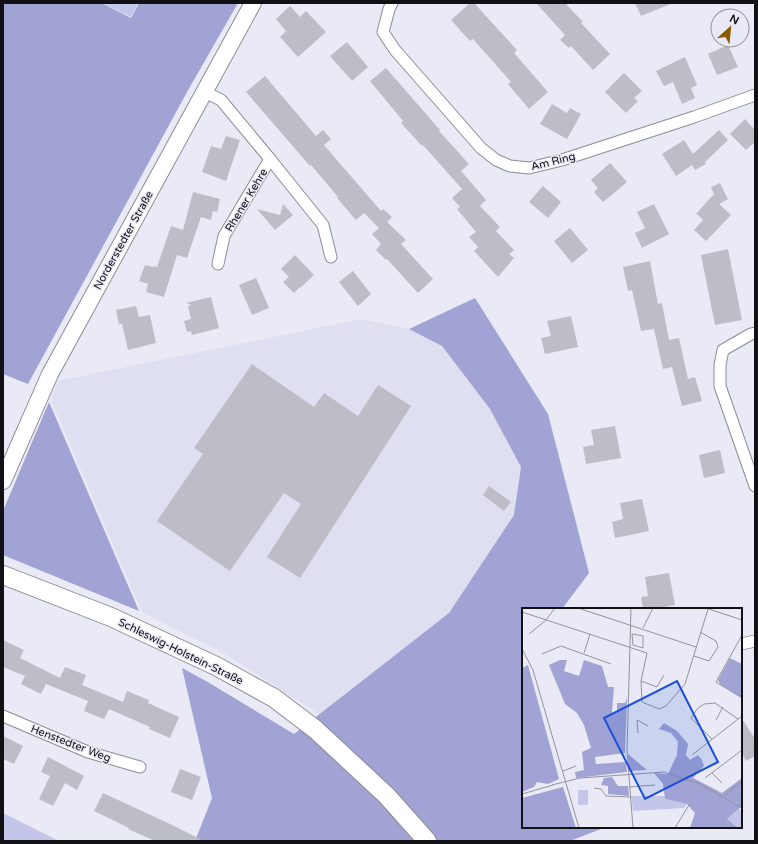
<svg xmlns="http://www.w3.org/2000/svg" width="758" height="844" font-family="'Varela Round',sans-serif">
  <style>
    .built { fill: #dedff1 }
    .green { fill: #c4c6e9 }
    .forest { fill: #a0a3d3 }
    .building { fill: #bcbdc7 }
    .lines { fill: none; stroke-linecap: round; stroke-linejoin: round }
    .street-casing { stroke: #8b8c96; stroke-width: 13 }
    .secondary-casing { stroke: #8b8c96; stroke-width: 18 }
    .primary-casing { stroke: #8b8c96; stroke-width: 20 }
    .street { stroke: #fff; stroke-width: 11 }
    .secondary { stroke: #fff; stroke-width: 16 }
    .primary { stroke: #fff; stroke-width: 18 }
    .labels { text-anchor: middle; stroke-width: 3; stroke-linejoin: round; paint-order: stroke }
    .street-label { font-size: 11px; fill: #111115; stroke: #e9eaf5 }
    .inset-road { fill: none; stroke: #93939b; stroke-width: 1 }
    .view { fill: #1d4ed8; fill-opacity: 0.15; stroke: #1d4ed8; stroke-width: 2 }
    .inset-edge { fill: none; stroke: #111115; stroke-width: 2 }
  </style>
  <rect width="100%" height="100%" fill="#e9eaf5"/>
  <!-- built -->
  <path class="built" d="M361,319l48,10 33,17 48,63 31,58 -7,48 -65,98 -130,101 -92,-59 -85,-43 -91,-212 7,-19z"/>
  <!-- green -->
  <g class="green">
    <path d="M103,3h35l-7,14z"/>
    <path d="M3,813l56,28h-56z"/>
  </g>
  <!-- forest -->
  <g class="forest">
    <path d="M3,3h99l29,15 8,-15h99l-51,89 -159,292 -25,-10z"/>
    <path d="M475,298l73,116 41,159 -27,36h-39v218h83l-36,14h-375l17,-43 -30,-130 24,13 88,53 155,-121 65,-98 7,-48 -31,-58 -48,-63 -33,-17z"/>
    <path d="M49,402l90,209 -136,-56v-44z"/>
  </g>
  <!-- building -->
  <g class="building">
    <path d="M470,3h4l43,47 -3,3 34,39 -19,17 -21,-25 3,-2 -38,-43 -3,2 -19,-21z"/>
    <path d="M536,3h29l18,19 -2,1 29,31 -17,16 -22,-24 -2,2 -9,-8 5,-5z"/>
    <path d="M635,3h38l-32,13z"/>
    <path d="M290,6l10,11 6,-6 20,21 -28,25 -18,-20 6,-6 -10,-12z"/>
    <path d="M347,42l21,25 -16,14 -22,-25z"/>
    <path d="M728,45l10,22 -21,8 -9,-21z"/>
    <path d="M685,57l12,28 -6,3 4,10 -13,6 -9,-22 -9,4 -8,-15z"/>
    <path d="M386,68l54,62 -1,1 30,33 -8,7 25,29 -6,6 20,21 -4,4 18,19 -5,4 5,4 -16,19 -24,-26 4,-4 -9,-10 7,-5 -19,-23 3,-2 -8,-9 10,-9 -39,-44 -1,1 -21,-23 2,-2 -33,-40z"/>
    <path d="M624,73l18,18 -8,7 4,3 -12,12 -21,-21z"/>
    <path d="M265,76l51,60 7,-6 8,9 -7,6 57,66 2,-2 9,8 -5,5 19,18 -5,4 32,35 -15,14 -31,-34 -1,1 -10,-10 5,-6 -9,-10 7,-6 -15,-15 -8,7 -19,-22 1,-1 -27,-32 -1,1 -64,-74z"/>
    <path d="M552,104l15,9 3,-5 11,6 -14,25 -27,-15z"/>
    <path d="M745,119l10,11v12l-9,8 -16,-16z"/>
    <path d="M719,130l9,10 -23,22 1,2 -11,6 -3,-5 -16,11 -14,-22 22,-14 9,14z"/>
    <path d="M226,136l14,4 -14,41 -24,-9 9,-26 10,3z"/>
    <path d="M610,163l17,19 -24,20 -9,-10 4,-4 -7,-8z"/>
    <path d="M720,183l8,16 -9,5 12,11 -25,26 -12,-11 9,-10 -6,-6 -2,1 19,-21 -3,-7z"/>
    <path d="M543,186l18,16 -13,16 -19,-16z"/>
    <path d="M193,192l27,7 -3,13 -4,-1 -2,9 -10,-3 -14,41 -10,-3 -13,42 -18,-5 2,-8 -9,-3 6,-16 8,2v-1l4,1 14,-41 12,4z"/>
    <path d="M283,204l10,11 -18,15 -18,-21 23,6z"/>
    <path d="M654,204l15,30 -27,14 -7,-15 10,-5 -8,-16z"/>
    <path d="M570,228l18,22 -16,13 -18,-22z"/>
    <path d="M728,249l14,71 -27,5 -14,-70z"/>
    <path d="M295,255l19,20 -14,13v-1l-6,6 -11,-11 6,-5 -8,-8z"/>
    <path d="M650,261l8,43 4,-1 7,37 10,-2 9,41 7,-2 7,24 -20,5 -10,-39 -9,2 -9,-40 -13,2 -9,-41 -4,1 -5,-24z"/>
    <path d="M353,271l18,23 -13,12 -19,-24z"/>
    <path d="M256,278l13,30 -17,7 -13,-30z"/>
    <path d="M211,297l8,31 -27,7 -1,-4 -4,1 -3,-11 7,-2 -3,-13 4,-1 -6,-2z"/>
    <path d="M136,306l3,11 11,-2 6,28 -28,7 -6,-26h-3l-3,-14z"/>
    <path d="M571,316l7,31 -33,7 -4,-16 10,-2 -4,-15z"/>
    <path d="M252,364l62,43 10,-14 34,23 20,-31 33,21 -111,172 -33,-21 34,-53 -17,-11 -54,78 -73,-50 46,-67 -9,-6z"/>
    <path d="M615,426l6,32 -35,6 -3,-17 11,-2 -3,-15z"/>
    <path d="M720,450l5,23 -21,5 -5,-23z"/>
    <path d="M489,486l22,16 -7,9 -21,-16z"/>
    <path d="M642,499l7,32 -34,7 -3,-16 11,-3 -3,-16z"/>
    <path d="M669,573l6,32 -22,4h-10l-2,-12 7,-1 -3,-19z"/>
    <path d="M3,640l21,10 -4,8 40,20 5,-11 21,8 -4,10 41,17 4,-11 22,9 -1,3 31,14 -9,21 -21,-9 1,-2 -41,-18 -5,10 -20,-8 4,-10 -42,-17 -5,10 -20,-10 4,-8 -22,-9z"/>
    <path d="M741,717l14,22v17l-9,5 -5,-9z"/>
    <path d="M3,736l20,10 -9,18 -11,-5z"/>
    <path d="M48,757l36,19 -7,14 -12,-7 -12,23 -14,-7 11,-23 -9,-4z"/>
    <path d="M180,769l21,8 -9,23 -21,-8z"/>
    <path d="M103,793l67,31 34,17h-49l-27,-12 1,-1 -35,-17z"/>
  </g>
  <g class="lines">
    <!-- street casing -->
    <g class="street-casing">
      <g id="street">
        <path d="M392,3l-3,6 -6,23 12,18 86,98 15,12 14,6 19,2 33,-8 132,-43 61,-22"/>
        <path d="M205,92l16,8 49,59"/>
        <path d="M218,264l6,-28 46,-77 53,66 8,32"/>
        <path d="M755,333l-4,1 -28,16 -3,15v21l35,100"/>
        <path d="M741,644l14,-3"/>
        <path d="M3,716l85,36 52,15"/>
      </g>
    </g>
    <!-- secondary casing -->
    <g class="secondary-casing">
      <path id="secondary" d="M3,481l47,-107 203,-371"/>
    </g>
    <!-- primary casing -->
    <g class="primary-casing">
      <path id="primary" d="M3,575l108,42 105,49 58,32 41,31 72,67 40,45"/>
    </g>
    <!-- street -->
    <use href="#street" class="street"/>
    <!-- secondary -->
    <use href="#secondary" class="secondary"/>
    <!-- primary -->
    <use href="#primary" class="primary"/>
  </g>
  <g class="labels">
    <!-- street labels -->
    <g class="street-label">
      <text transform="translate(553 161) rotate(-14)" y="4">Am Ring</text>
      <text transform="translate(246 200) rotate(-59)" y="4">Rhener Kehre</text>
      <text transform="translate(123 240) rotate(-61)" y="4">Norderstedter Straße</text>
      <text transform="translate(181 651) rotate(26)" y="4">Schleswig-Holstein-Straße</text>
      <text transform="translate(71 743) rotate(21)" y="4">Henstedter Weg</text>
    </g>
  </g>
  <!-- overview -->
  <g transform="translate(522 608)">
    <rect width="220" height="220" fill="#e9eaf5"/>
    <path d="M56,182h10v15h-10zM109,188h33l1,3 22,5 -3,4 -51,3zM217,201l3,2v17h-4l-11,-9z" fill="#c4c6e9"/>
    <path d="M208,50l12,6v34l-22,-14 -2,-4zM38,52h7l-3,11 15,5 5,-16 18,6 6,21h6l-2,26h5v-10h8l2,-6 -2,56 -30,4 1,7 30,-2 1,10 -51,6 -1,-6 9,-2 -2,-18 9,-4 -7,-23 -7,-12 -12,-9 -16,-39zM6,57l31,114 -11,5 -11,-2 -3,5 -12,5v-124zM142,115l13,8 11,13 -2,11 4,5 8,-5 4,5 2,6 -11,12 29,15 20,-15v28l-15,13 11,9h-48l5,-15 -8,-9 -22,-5 -2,-15 -9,-11 14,1 9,-19 1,-13 -7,-9 -12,-4zM106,146l19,16 -18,1zM90,169l6,9h10l1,10 -21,-2v-8l-7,-1 3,-7zM41,179l13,41h-54v-30z" fill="#a0a3d3"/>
    <path class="inset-road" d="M56,0l118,39M109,0l-4,143 6,77M184,0l36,12M0,4l125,41 -6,28 1,21 17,7 7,-3 19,-22 23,-75M121,20l10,-20M7,26l17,-14 9,-12M110,26l11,2v12l-10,-3zM220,27l-26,47 26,16M0,41l11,21 46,158M62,45l6,-19M20,46l19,-8 50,18M172,48l15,5 9,-14 -2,-6 -16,-9M119,73l16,6 7,-12M194,112l7,-13M116,125l-1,-13 11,6M190,131l-21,-21 7,-10 6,-4 11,-1 23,16M170,147l50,-39M41,163l13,-5M190,165l10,10M183,170l37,-28M30,177l28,-7 84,-6 36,12 42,24M107,179l26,-2M72,180l7,1 5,7 24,1M0,186l31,-9M202,188l18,-15M153,220l14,-23"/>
    <path class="view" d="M155,73l41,81 -73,37 -41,-81z"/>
    <rect width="220" height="220" class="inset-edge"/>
  </g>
  <!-- border -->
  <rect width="758" height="844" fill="none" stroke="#111115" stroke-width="8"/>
  <!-- north arrow -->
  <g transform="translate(730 28) rotate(27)"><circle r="19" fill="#e9eaf5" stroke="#93939b"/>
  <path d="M0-3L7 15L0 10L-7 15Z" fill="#8a5901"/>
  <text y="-6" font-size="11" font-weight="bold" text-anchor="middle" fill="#111115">N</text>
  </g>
</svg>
